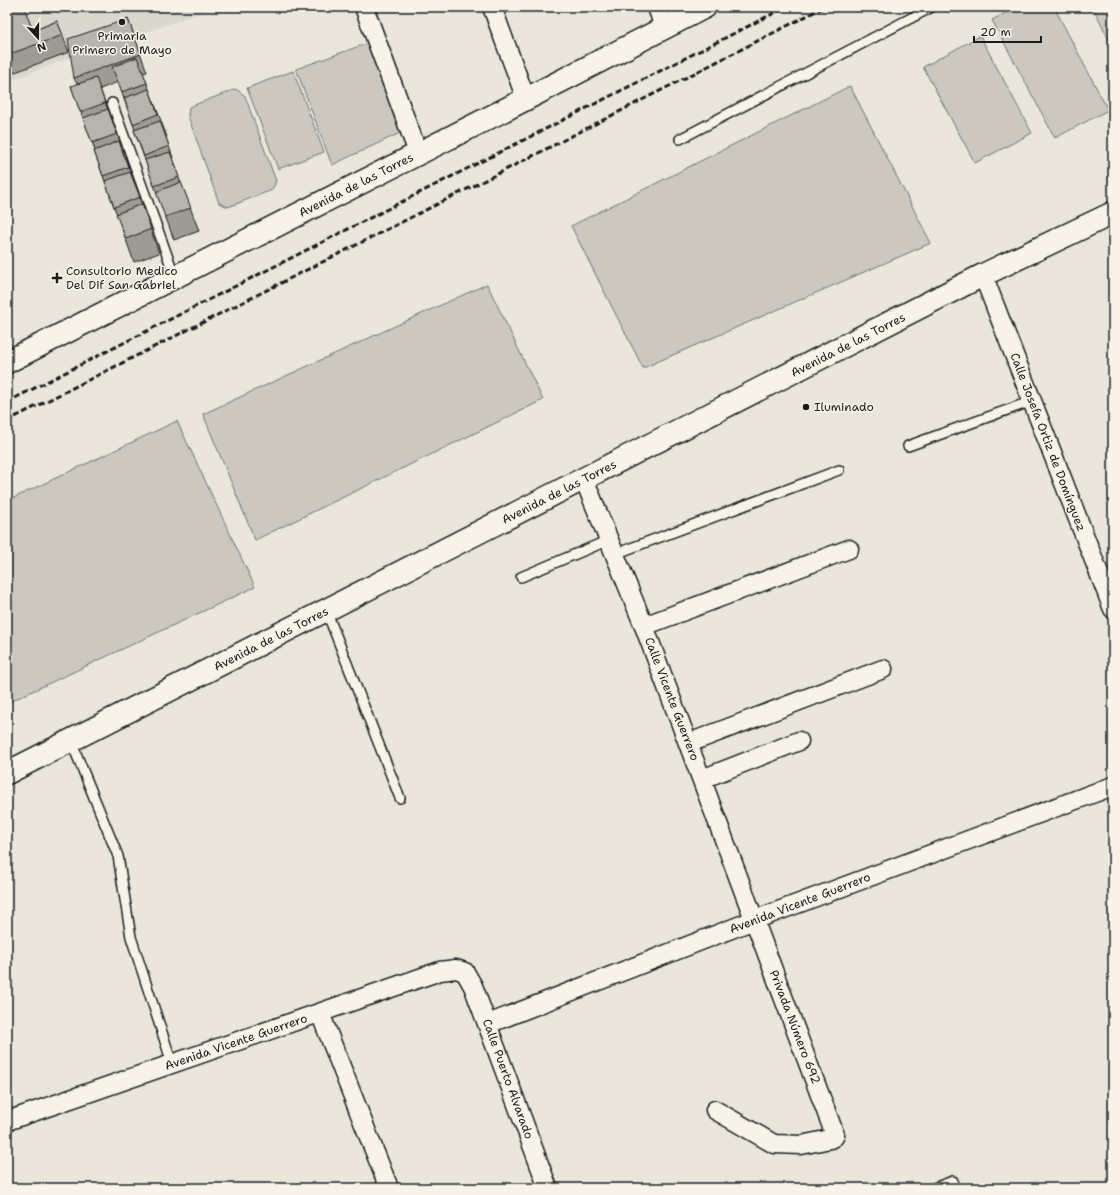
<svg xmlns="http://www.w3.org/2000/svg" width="1120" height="1195" font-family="'Shantell Sans',sans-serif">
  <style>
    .built { fill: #dad7ce }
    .green { fill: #ccc8c0; stroke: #74726e }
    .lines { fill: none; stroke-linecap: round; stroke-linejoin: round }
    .lane-casing { stroke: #1c1c1c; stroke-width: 12 }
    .street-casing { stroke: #1c1c1c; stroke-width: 21 }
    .secondary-casing { stroke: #1c1c1c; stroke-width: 25 }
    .lane { stroke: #f7f3e8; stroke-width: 9 }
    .street { stroke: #f7f3e8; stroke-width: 18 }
    .secondary { stroke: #f7f3e8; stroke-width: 22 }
    .rail { stroke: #1c1c1c; stroke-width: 3; stroke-dasharray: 6 3; stroke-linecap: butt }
    .wall { fill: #9d9b94; stroke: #1c1c1c }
    .building { fill: #b6b4ac; stroke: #1c1c1c }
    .poi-dot { fill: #1c1c1c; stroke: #f7f3e8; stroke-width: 1.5 }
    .labels { text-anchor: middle; stroke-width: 3; stroke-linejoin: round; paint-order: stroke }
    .poi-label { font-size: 12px; fill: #1c1c1c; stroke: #f7f3e8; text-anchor: start }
    .street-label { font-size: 12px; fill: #1c1c1c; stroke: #f7f3e8 }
  </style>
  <rect width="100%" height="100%" fill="#eae6dc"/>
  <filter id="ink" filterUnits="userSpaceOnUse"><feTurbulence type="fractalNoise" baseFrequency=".025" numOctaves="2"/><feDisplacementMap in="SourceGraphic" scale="8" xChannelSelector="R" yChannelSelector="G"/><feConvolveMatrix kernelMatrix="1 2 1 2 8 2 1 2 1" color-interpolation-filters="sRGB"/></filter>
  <g filter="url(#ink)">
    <!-- built -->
    <path class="built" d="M7,7h209l-81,29 -55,18 -73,28z"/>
    <!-- green -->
    <g class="green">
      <path d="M1017,7h37l54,103 -53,28 -63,-118z"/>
      <path d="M1093,7h20v41z"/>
      <path d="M980,36l52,97 -57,30 -52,-96z"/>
      <path d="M368,43l32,90 -68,32 -36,-96z"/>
      <path d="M293,71l31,81 -46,17 -31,-81z"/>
      <path d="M850,86l81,157 -288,125 -72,-142z"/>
      <path d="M236,89l9,7 31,85 -4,9 -44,17 -9,-4 -31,-87 1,-9z"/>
      <path d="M487,284l56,116 -288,140 -52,-126z"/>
      <path d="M177,421l78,166 -248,116v-202z"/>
    </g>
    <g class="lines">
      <!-- lane casing -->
      <g class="lane-casing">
        <g id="lane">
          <path d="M112,103l63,174"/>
          <path d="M680,139l252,-132"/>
          <path d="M908,446l124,-45"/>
          <path d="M615,554l224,-84"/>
          <path d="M521,577l88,-37"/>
          <path d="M326,610l74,188"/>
          <path d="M71,741l47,115 13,81 41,126"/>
          <path d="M934,1188l19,-7"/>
        </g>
      </g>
      <!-- street casing -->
      <g class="street-casing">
        <g id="street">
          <path d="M364,7l54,146"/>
          <path d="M492,7l34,92"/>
          <path d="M657,7l7,20"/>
          <path d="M983,275l130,334"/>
          <path d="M584,479l60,147 191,509 -1,2 -4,2 -29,6 -27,-1 -59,-34"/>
          <path d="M644,626l205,-77"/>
          <path d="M689,743l194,-74"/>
          <path d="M702,779l97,-38"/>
          <path d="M320,1013l69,175"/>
          <path d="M488,1024l266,-104 359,-134"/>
          <path d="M7,1121l433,-150 16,-2 9,3 8,14 75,202"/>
        </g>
      </g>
      <!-- secondary casing -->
      <g class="secondary-casing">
        <g id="secondary">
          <path d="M7,362l519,-263 179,-92"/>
          <path d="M7,773l976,-498 130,-62"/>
        </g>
      </g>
      <!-- lane -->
      <use href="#lane" class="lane"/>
      <!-- street -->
      <use href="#street" class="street"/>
      <!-- secondary -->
      <use href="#secondary" class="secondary"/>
      <!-- rail -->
      <g class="rail">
        <path d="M7,402l779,-395"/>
        <path d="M7,421l504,-254 313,-160"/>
      </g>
    </g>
    <!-- wall -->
    <g class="wall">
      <path d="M7,7l26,24 24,-10 12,31 -59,22 -3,-9z"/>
      <path d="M128,19l19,53 -4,1 24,64 -1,1 11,31 -1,1 23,61 -25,9 -29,-80 -11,-30h1l-17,-48 -18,7 26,68h-1l34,96 -25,9 -40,-111 1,-1 -24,-64 6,-2 -3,-6z"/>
    </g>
    <!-- building -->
    <g class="building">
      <path d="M7,7h17l9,24 24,-10 6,14 -56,20z"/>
      <path d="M128,19l13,35 -67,24 -6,-39z"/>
      <path d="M137,57l10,26 -25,9 -10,-25z"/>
      <path d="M96,78l9,25 -25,9 -9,-26z"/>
      <path d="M149,89l9,25 -25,10 -9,-26z"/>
      <path d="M108,109l9,25 -25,9 -9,-25z"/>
      <path d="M160,121l9,25 -25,10 -10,-26z"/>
      <path d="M119,141l9,26 -25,9 -9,-25z"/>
      <path d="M170,152l9,25 -25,9 -9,-26z"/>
      <path d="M130,172l10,25 -26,10 -9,-26z"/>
      <path d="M181,182l10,26 -26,9 -9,-25z"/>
      <path d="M142,204l9,25 -25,10 -10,-25z"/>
    </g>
  </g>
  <!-- markers -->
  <g class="poi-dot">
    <circle cx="122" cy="22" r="4"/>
    <path d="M55 272h4v4h4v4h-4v4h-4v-4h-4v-4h4z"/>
    <circle cx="806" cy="407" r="4"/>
  </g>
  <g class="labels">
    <!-- poi labels -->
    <g class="poi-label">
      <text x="122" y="40" text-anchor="middle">Primaria<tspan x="122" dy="14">Primero de Mayo</tspan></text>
      <text x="66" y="275">Consultorio Medico<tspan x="66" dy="14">Del Dif San Gabriel</tspan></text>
      <text x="814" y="411">Iluminado</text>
    </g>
    <!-- street labels -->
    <g class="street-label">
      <text transform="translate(356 185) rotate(-27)" y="4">Avenida de las Torres</text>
      <text transform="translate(848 345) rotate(-27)" y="4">Avenida de las Torres</text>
      <text transform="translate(1048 442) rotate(69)" y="4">Calle Josefa Ortiz de Domínguez</text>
      <text transform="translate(559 492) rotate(-27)" y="4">Avenida de las Torres</text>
      <text transform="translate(271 639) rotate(-27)" y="4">Avenida de las Torres</text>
      <text transform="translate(672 699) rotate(69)" y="4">Calle Vicente Guerrero</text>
      <text transform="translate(800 903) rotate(-21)" y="4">Avenida Vicente Guerrero</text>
      <text transform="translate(795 1027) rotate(69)" y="4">Privada Número 692</text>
      <text transform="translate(236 1042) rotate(-19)" y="4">Avenida Vicente Guerrero</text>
      <text transform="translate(508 1079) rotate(70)" y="4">Calle Puerto Alvarado</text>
    </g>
  </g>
  <!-- margin -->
  <rect width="1120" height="1195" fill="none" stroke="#f7f3e8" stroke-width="24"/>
  <rect x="12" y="12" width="1096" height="1171" fill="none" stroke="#1c1c1c" stroke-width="1.5" filter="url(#ink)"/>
  <!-- north arrow -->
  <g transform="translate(38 38) rotate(159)" stroke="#f7f3e8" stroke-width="3" paint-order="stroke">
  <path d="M0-3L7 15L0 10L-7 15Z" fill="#1c1c1c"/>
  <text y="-6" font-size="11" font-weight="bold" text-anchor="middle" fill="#1c1c1c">N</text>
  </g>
  <!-- scale -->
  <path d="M974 36v6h67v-6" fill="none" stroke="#1c1c1c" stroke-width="2"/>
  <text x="980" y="36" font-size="12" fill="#1c1c1c" stroke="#f7f3e8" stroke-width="3" paint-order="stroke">20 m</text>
</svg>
